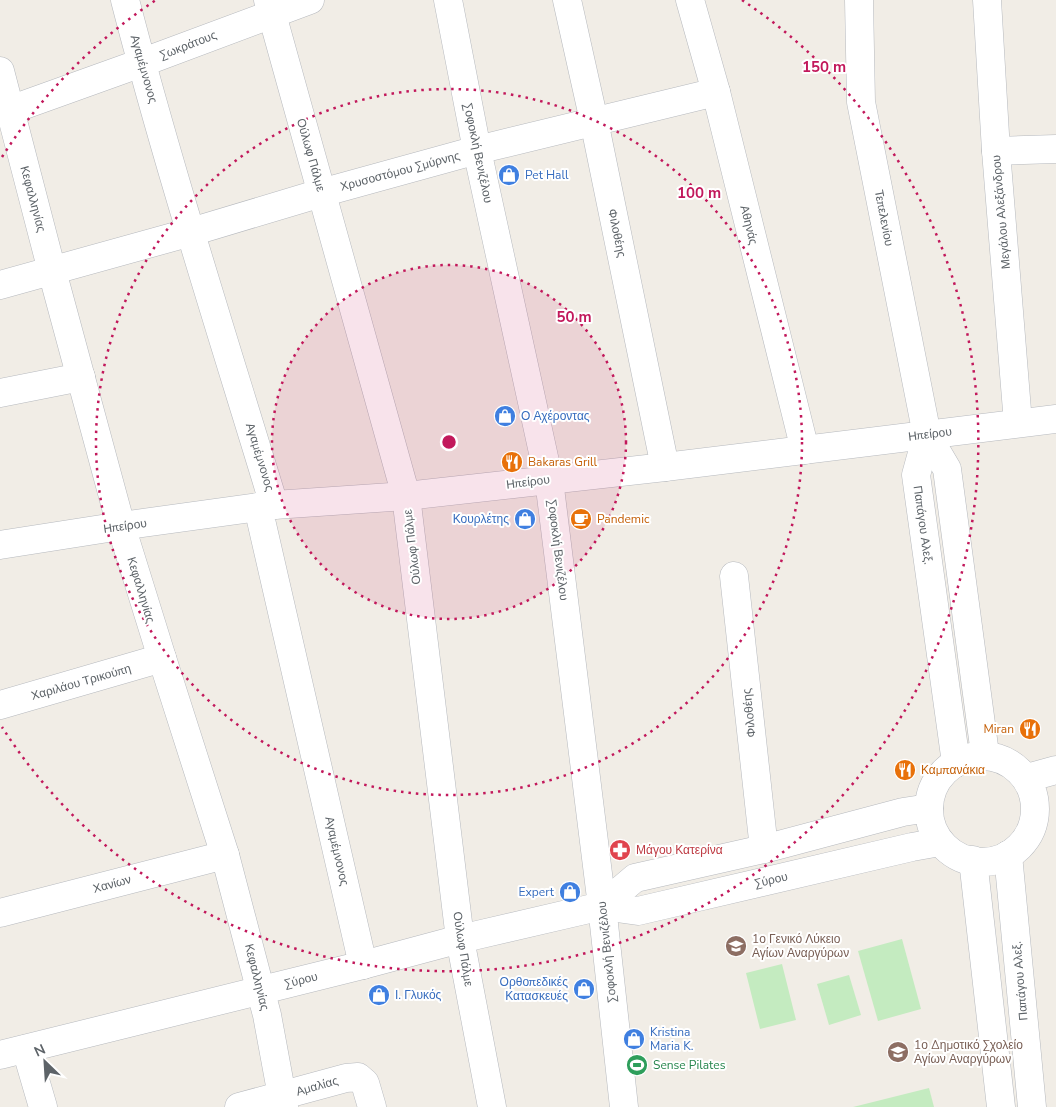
<svg xmlns="http://www.w3.org/2000/svg" width="1056" height="1107" font-family="'Nunito Sans',sans-serif">
  <style>
    .green { fill: #c4ebc0 }
    .lines { fill: none; stroke-linecap: round; stroke-linejoin: round }
    .minor-casing { stroke: #b6b9be; stroke-width: 29 }
    .minor { stroke: #fff; stroke-width: 28 }
    .ring { fill: none; stroke: #c2185b; stroke-width: 2.5; stroke-dasharray: 2.5 5 }
    .labels { text-anchor: middle; stroke-width: 4; stroke-linejoin: round; paint-order: stroke }
    .street-label { font-size: 12px; fill: #5d6368; stroke: #fff }
    .shop-label { font-size: 12px; fill: #366cbe; stroke: #fff; text-anchor: start }
    .food-label { font-size: 12px; fill: #c56008; stroke: #fff; text-anchor: start }
    .health-label { font-size: 12px; fill: #be3a42; stroke: #fff; text-anchor: start }
    .education-label { font-size: 12px; fill: #785e54; stroke: #fff; text-anchor: start }
    .leisure-label { font-size: 12px; fill: #27864d; stroke: #fff; text-anchor: start }
    .centre { fill: #c2185b; stroke: #fff; stroke-width: 2.5 }
    .ring-label { font-size: 15px; text-anchor: middle; font-weight: bold; fill: #c2185b; stroke: #fff; stroke-width: 4; stroke-linejoin: round; paint-order: stroke }
  </style>
  <rect width="100%" height="100%" fill="#f1ede6"/>
  <!-- green -->
  <g class="green">
    <path d="M902,939l19,70 -43,12 -20,-70z"/>
    <path d="M782,964l14,56 -36,9 -14,-56z"/>
    <path d="M849,975l12,40 -32,10 -12,-41z"/>
    <path d="M929,1088l5,19h-81z"/>
  </g>
  <g class="lines">
    <!-- minor casing -->
    <g class="minor-casing">
      <g id="minor">
        <path d="M125,0c44,170 98,337 149,505l-16,2 105,458"/>
        <path d="M268,0l138,496 54,443 32,168"/>
        <path d="M448,0l29,150 72,330 53,426 22,201"/>
        <path d="M567,0l27,121 71,346"/>
        <path d="M690,0l26,92 89,358"/>
        <path d="M859,0l2,102 66,333 20,34 38,285"/>
        <path d="M987,0l9,151 22,272"/>
        <path d="M0,71l52,200 69,255 41,132 63,197 42,160 17,92"/>
        <path d="M10,110l131,-47 169,-63"/>
        <path d="M996,151l60,-2"/>
        <path d="M0,285l191,-53 130,-39 156,-43 239,-58"/>
        <path d="M0,393l81,-16"/>
        <path d="M927,435l-11,40 40,288"/>
        <path d="M0,545l121,-19 153,-21 132,-9 259,-29 391,-48"/>
        <path d="M734,576l30,273"/>
        <path d="M0,705l162,-47"/>
        <circle cx="982" cy="809" r="53"/>
        <path d="M1027,778l29,-8"/>
        <path d="M1008,855l24,252"/>
        <path d="M973,860l28,247"/>
        <path d="M602,906l33,-28 129,-29 139,-37 26,-4"/>
        <path d="M0,913l225,-58"/>
        <path d="M26,1049l17,58"/>
        <path d="M0,1055l363,-90 97,-26 142,-33 36,5 274,-64 28,-5"/>
        <path d="M239,1107l107,-29 12,-1 7,6 7,24"/>
      </g>
    </g>
    <!-- minor -->
    <use href="#minor" class="minor"/>
  </g>
  <!-- distance rings -->
  <circle cx="449" cy="442" r="177" fill="#c2185b" fill-opacity=".12"/>
  <g class="ring">
    <circle cx="449" cy="442" r="177"/>
    <circle cx="449" cy="442" r="353"/>
    <path d="M2 157A530 530 0 0 1 156 0M742 0A530 530 0 1 1 2 727"/>
  </g>
  <!-- icons -->
  <defs>
    <g id="shop-disc" transform="scale(1.125)"><circle r="9.5" fill="#3f7fe0" stroke="#fff"/><path d="M-5-2.5h2.3a2.7 3.5 0 0 1 5.4 0H5L5.5 6h-11ZM-1.5-2.5h3a1.5 2.3 0 0 0-3 0Z" fill="#fff"/></g>
    <g id="restaurant-disc" transform="scale(1.125)"><circle r="9.5" fill="#e8710a" stroke="#fff"/><path d="M-5-6h1v4h1v-4h1v4h1v-4h1v5L-1.5 .5V6h-2V.5L-5-1ZM5-6V6H3V1.5H1.5Q1.5-4 5-6Z" fill="#fff"/></g>
    <g id="cafe-disc" transform="scale(1.125)"><circle r="9.5" fill="#e8710a" stroke="#fff"/><path d="M-5.5-4.5H6V0H3Q3 3.5 0 3.5H-2.5Q-5.5 3.5-5.5 0ZM3-3.2v2h1.7v-2ZM-6 4.5H4V6H-6Z" fill="#fff"/></g>
    <g id="pharmacy-disc" transform="scale(1.125)"><circle r="9.5" fill="#e0444e" stroke="#fff"/><path d="M-2-6h4v4h4v4h-4v4h-4v-4h-4v-4h4Z" fill="#fff"/></g>
    <g id="school-disc" transform="scale(1.125)"><circle r="9.5" fill="#8d6e63" stroke="#fff"/><path d="M0-5L7-2L0 1L-7-2ZM-4 1L0 2.5L4 1V4Q0 6-4 4Z" fill="#fff"/></g>
    <g id="stadium-disc" transform="scale(1.125)"><circle r="9.5" fill="#2e9e5b" stroke="#fff"/><path d="M0-5a6.5 5 0 1 0 0 10a6.5 5 0 1 0 0-10ZM-3.5-1.8h7v3.6h-7Z" fill="#fff"/></g>
  </defs>
  <g fill-rule="evenodd">
    <use href="#shop-disc" x="509" y="175"/>
    <use href="#shop-disc" x="505" y="416"/>
    <use href="#restaurant-disc" x="512" y="462"/>
    <use href="#shop-disc" x="525" y="519"/>
    <use href="#cafe-disc" x="581" y="519"/>
    <use href="#restaurant-disc" x="1030" y="729"/>
    <use href="#restaurant-disc" x="905" y="770"/>
    <use href="#pharmacy-disc" x="620" y="850"/>
    <use href="#shop-disc" x="570" y="892"/>
    <use href="#school-disc" x="736" y="946"/>
    <use href="#shop-disc" x="584" y="989"/>
    <use href="#shop-disc" x="379" y="995"/>
    <use href="#shop-disc" x="634" y="1039"/>
    <use href="#school-disc" x="898" y="1052"/>
    <use href="#stadium-disc" x="637" y="1065"/>
  </g>
  <g class="labels">
    <!-- street labels -->
    <g class="street-label">
      <text transform="translate(188 45) rotate(-21)" y="4">Σωκράτους</text>
      <text transform="translate(144 69) rotate(74)" y="4">Αγαμέμνονος</text>
      <text transform="translate(478 153) rotate(78)" y="4">Σοφοκλή Βενιζέλου</text>
      <text transform="translate(311 155) rotate(74)" y="4">Ούλωφ Πάλμε</text>
      <text transform="translate(400 171) rotate(-15)" y="4">Χρυσοστόμου Σμύρνης</text>
      <text transform="translate(33 199) rotate(75)" y="4">Κεφαλληνίας</text>
      <text transform="translate(1001 212) rotate(-95)" y="4">Μεγάλου Αλεξάνδρου</text>
      <text transform="translate(884 218) rotate(79)" y="4">Τεπελενίου</text>
      <text transform="translate(749 225) rotate(76)" y="4">Αθηνάς</text>
      <text transform="translate(617 233) rotate(78)" y="4">Φιλοθέης</text>
      <text transform="translate(930 434) rotate(-7)" y="4">Ηπείρου</text>
      <text transform="translate(260 457) rotate(73)" y="4">Αγαμέμνονος</text>
      <text transform="translate(528 482) rotate(-7)" y="4">Ηπείρου</text>
      <text transform="translate(923 525) rotate(82)" y="4">Παπάγου Αλεξ.</text>
      <text transform="translate(125 526) rotate(-8)" y="4">Ηπείρου</text>
      <text transform="translate(412 547) rotate(-97)" y="4">Ούλωφ Πάλμε</text>
      <text transform="translate(558 550) rotate(83)" y="4">Σοφοκλή Βενιζέλου</text>
      <text transform="translate(141 590) rotate(73)" y="4">Κεφαλληνίας</text>
      <text transform="translate(81 682) rotate(-16)" y="4">Χαριλάου Τρικούπη</text>
      <text transform="translate(749 713) rotate(-96)" y="4">Φιλοθέης</text>
      <text transform="translate(337 851) rotate(77)" y="4">Αγαμέμνονος</text>
      <text transform="translate(771 880) rotate(-13)" y="4">Σύρου</text>
      <text transform="translate(112 884) rotate(-15)" y="4">Χανίων</text>
      <text transform="translate(463 949) rotate(81)" y="4">Ούλωφ Πάλμε</text>
      <text transform="translate(607 952) rotate(-96)" y="4">Σοφοκλή Βενιζέλου</text>
      <text transform="translate(257 977) rotate(76)" y="4">Κεφαλληνίας</text>
      <text transform="translate(301 980) rotate(-14)" y="4">Σύρου</text>
      <text transform="translate(1020 981) rotate(-95)" y="4">Παπάγου Αλεξ.</text>
      <text transform="translate(317 1086) rotate(-16)" y="4">Αμαλίας</text>
    </g>
    <!-- shop labels -->
    <g class="shop-label">
      <text x="525" y="179">Pet Hall</text>
      <text x="521" y="420">Ο Αχέροντας</text>
      <text x="509" y="523" text-anchor="end">Κουρλέτης</text>
      <text x="554" y="896" text-anchor="end">Expert</text>
      <text x="568" y="986" text-anchor="end">Ορθοπεδικές<tspan x="568" dy="14">Κατασκευές</tspan></text>
      <text x="395" y="999">Ι. Γλυκός</text>
      <text x="650" y="1036">Kristina<tspan x="650" dy="14">Maria K.</tspan></text>
    </g>
    <!-- food labels -->
    <g class="food-label">
      <text x="528" y="466">Bakaras Grill</text>
      <text x="597" y="523">Pandemic</text>
      <text x="1014" y="733" text-anchor="end">Miran</text>
      <text x="921" y="774">Καμπανάκια</text>
    </g>
    <!-- health labels -->
    <g class="health-label">
      <text x="636" y="854">Μάγου Κατερίνα</text>
    </g>
    <!-- education labels -->
    <g class="education-label">
      <text x="752" y="943">1ο Γενικό Λύκειο<tspan x="752" dy="14">Αγίων Αναργύρων</tspan></text>
      <text x="914" y="1049">1ο Δημοτικό Σχολείο<tspan x="914" dy="14">Αγίων Αναργύρων</tspan></text>
    </g>
    <!-- leisure labels -->
    <g class="leisure-label">
      <text x="653" y="1069">Sense Pilates</text>
    </g>
  </g>
  <circle cx="449" cy="442" r="8" class="centre"/>
  <g class="ring-label">
    <text x="824" y="72">150 m</text>
    <text x="699" y="198">100 m</text>
    <text x="574" y="322">50 m</text>
  </g>
  <!-- north arrow -->
  <g transform="translate(45 1062) rotate(335)" stroke="#ffffff" stroke-width="4" paint-order="stroke">
  <path d="M0-4L9 19L0 12L-9 19Z" fill="#5d6368"/>
  <text y="-8" font-size="14" font-weight="bold" text-anchor="middle" fill="#5d6368">N</text>
  </g>
</svg>
